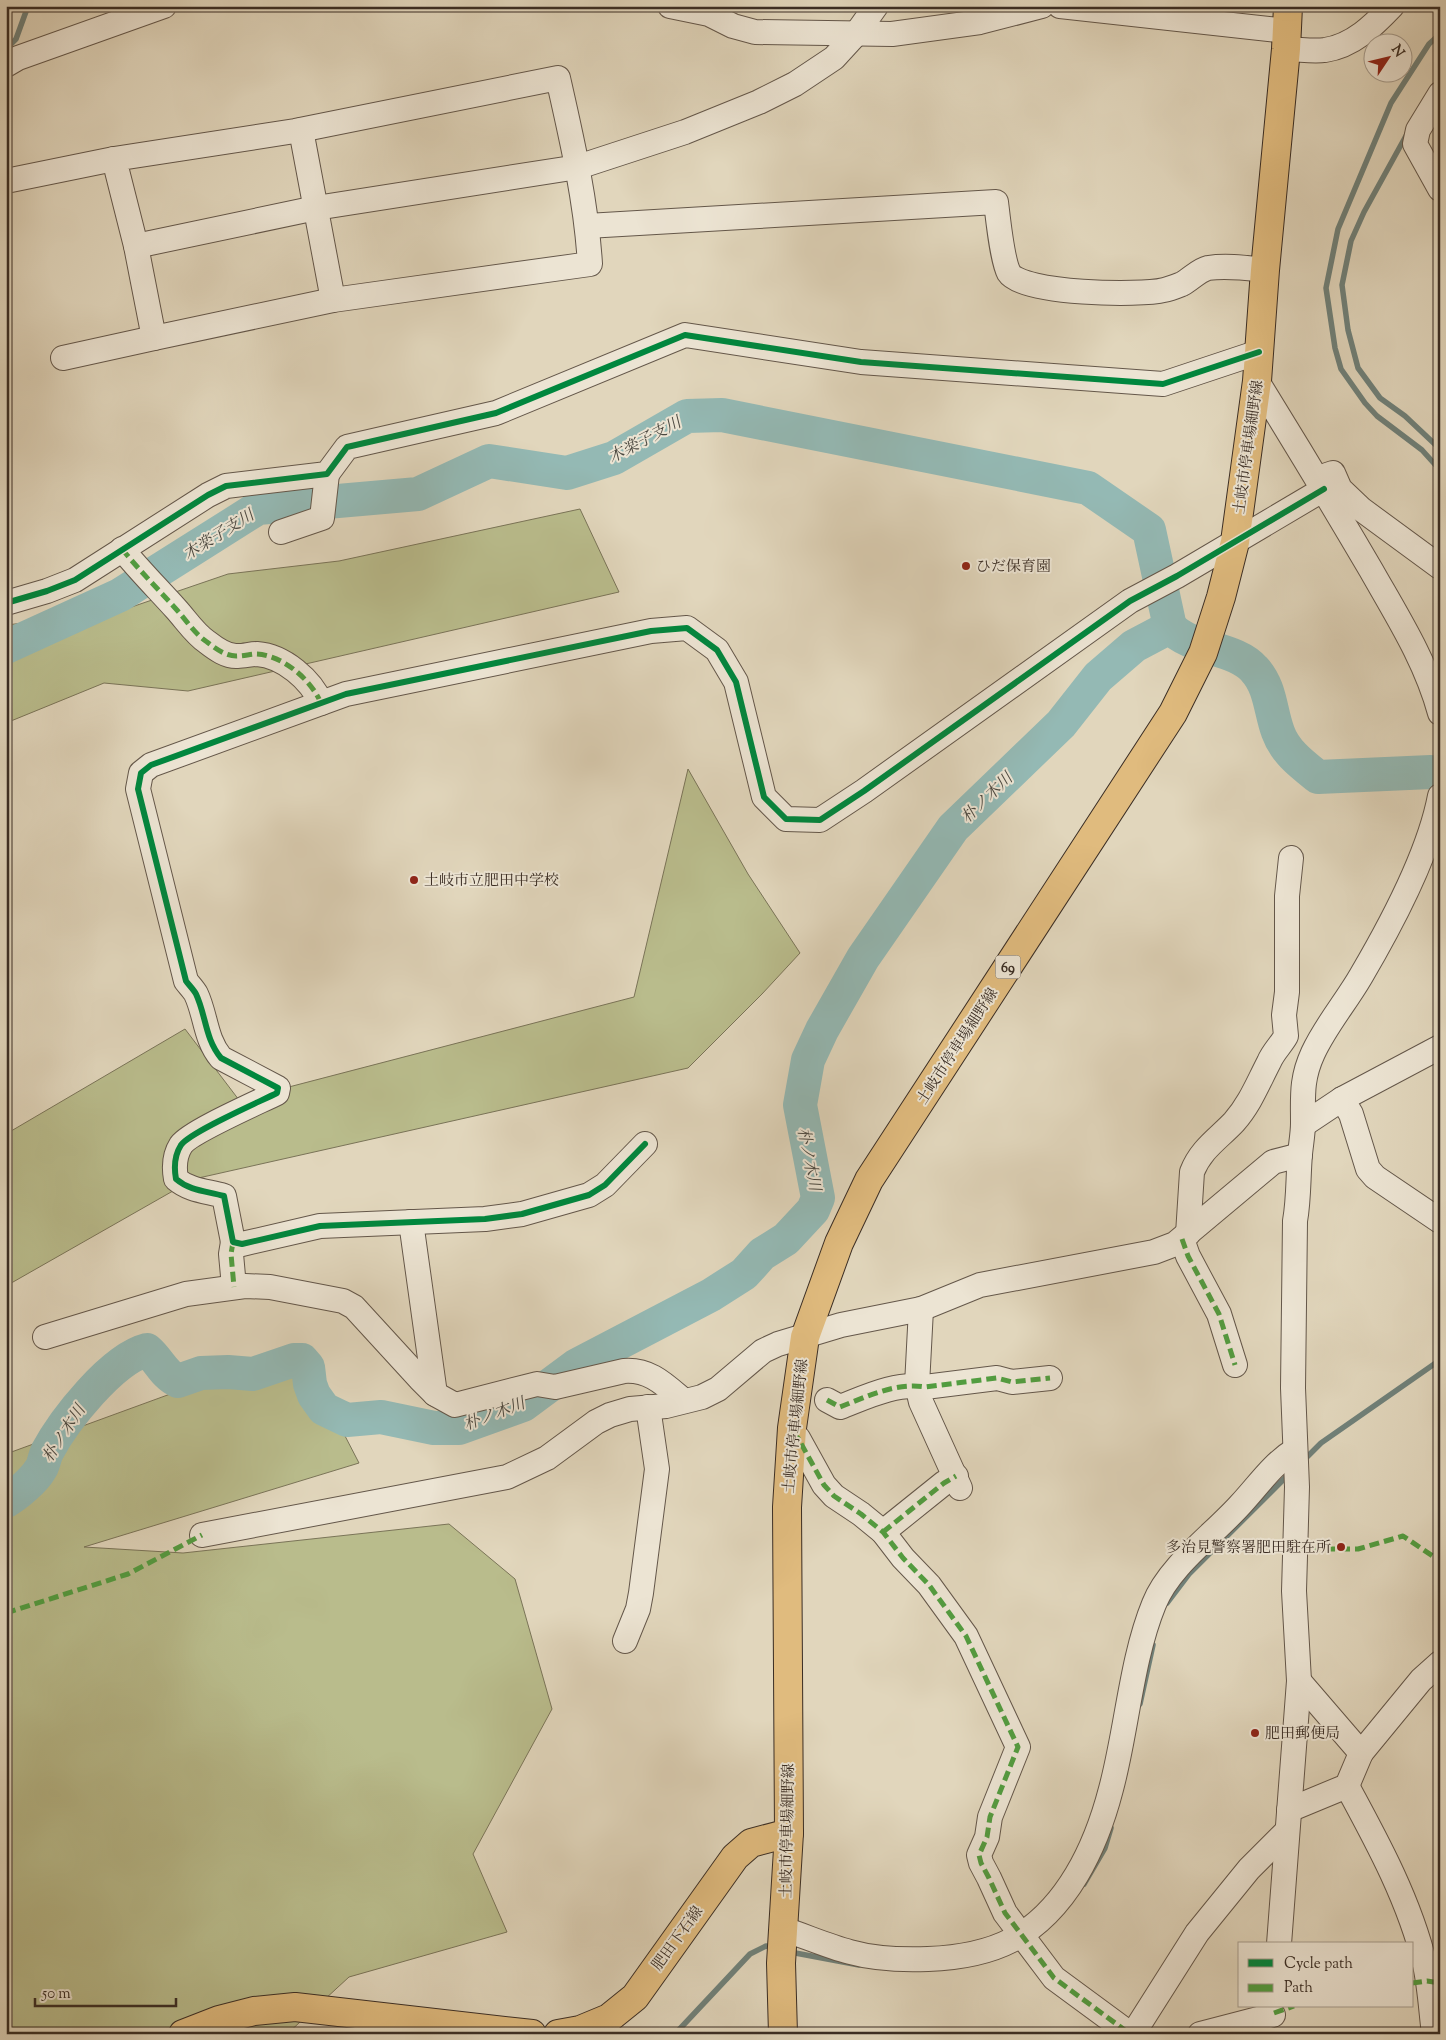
<svg xmlns="http://www.w3.org/2000/svg" width="1446" height="2040" font-family="'Sorts Mill Goudy','Noto Serif JP',serif">
  <style>
    .green { fill: #b9bc8c; stroke: #7a7458 }
    .lines { fill: none; stroke-linecap: round; stroke-linejoin: round }
    .stream { stroke: #70817a; stroke-width: 5.5 }
    .river { stroke: #94b9b4; stroke-width: 34 }
    .minor-casing { stroke: #64574a; stroke-width: 26 }
    .major-casing { stroke: #3a2d24; stroke-width: 30 }
    .minor { stroke: #ece4d3; stroke-width: 24 }
    .major { stroke: #e0bb7e; stroke-width: 28 }
    .quiet { stroke: #529d40; stroke-width: 5; stroke-dasharray: 10 5; stroke-linecap: butt }
    .cycleway-casing { stroke: #ece4d3; stroke-width: 9 }
    .cycleway { stroke: #00873e; stroke-width: 6 }
    .poi-dot { fill: #8f2418; stroke: #ece4d3; stroke-width: 2 }
    .labels { text-anchor: middle; stroke-width: 4; stroke-linejoin: round; paint-order: stroke }
    .shield { fill: #ece4d3; stroke: #6f6458; stroke-width: 1 }
    .shield-label { font-size: 14px; font-weight: bold; fill: #3a2d24 }
    .street-label { font-size: 15px; fill: #3a2d24; stroke: #ece4d3 }
    .poi-label { font-size: 15px; fill: #3a2d24; stroke: #ece4d3; text-anchor: start }
    .water-label { font-size: 16px; font-style: italic; fill: #4c4941; stroke: #ece4d3 }
  </style>
  <rect width="100%" height="100%" fill="#e1d6bc"/>
  <filter id="stains"><feTurbulence type="fractalNoise" baseFrequency=".004" numOctaves="4"/><feColorMatrix values="0 0 0 0 .2 0 0 0 0 .09 0 0 0 0 .02 0 0 0 .5 -.17"/></filter>
  <radialGradient id="worn" r=".72"><stop offset=".6" stop-color="#630" stop-opacity="0"/><stop offset="1" stop-color="#630" stop-opacity=".3"/></radialGradient>
  <!-- green -->
  <g class="green">
    <path d="M580,509l39,83 -431,99 -84,-8 -98,40v-98l108,-12 114,-39 111,-13z"/>
    <path d="M688,769l60,105 52,79 -38,41 -74,74 -494,111 -188,107v-152l179,-105 54,71 395,-103z"/>
    <path d="M299,1347l60,116 -275,84 99,6 266,-29 66,55 37,130 -79,145 34,78 -158,45 -62,57h-281v-580z"/>
  </g>
  <g class="lines">
    <!-- stream -->
    <g class="stream">
      <path d="M1440,34l-11,10 -38,59 -53,126 -12,59 9,60 6,21 24,34 12,13 45,34 18,20"/>
      <path d="M6,49l10,-10 12,-33"/>
      <path d="M1407,134l-43,78 -13,29 -9,44 6,45 10,38 22,30 25,18 35,33"/>
      <path d="M1303,1461l18,-18 119,-83"/>
      <path d="M1167,1603l22,-29 100,-100"/>
      <path d="M1140,1704l13,-59"/>
      <path d="M1084,1884l21,-36 6,-20"/>
      <path d="M790,1952l69,13"/>
      <path d="M675,2034l75,-80 16,-8 8,2"/>
    </g>
    <!-- river -->
    <g class="river">
      <path d="M6,647l114,-52 138,-87 160,-14 71,-33 78,12 47,-15 73,-42 35,-1 366,73 61,42 21,97"/>
      <path d="M6,1501c11,-6 28,-21 34,-31 4,-5 4,-12 7,-18 17,-32 65,-93 100,-102 12,10 17,25 31,31l23,-8 27,-1 25,2 41,-14h8l6,7 2,17 4,11 10,14 23,11 34,-3 53,11h25l64,-23 54,-40 134,-70 33,-21 18,-20 24,-15 27,-29 5,-12 -18,-93 8,-45 14,-30 41,-72 90,-130 108,-104 37,-47 36,-31 36,-19c21,23 65,20 84,42 17,18 16,42 24,63 7,20 25,33 40,45l113,-5 9,2"/>
    </g>
    <!-- minor casing -->
    <g class="minor-casing">
      <g id="minor">
        <path d="M670,6l39,8 24,12 22,6 137,2 88,-12 62,-16"/>
        <path d="M1060,6l227,25"/>
        <path d="M1286,49c13,0 27,3 39,1 28,-4 49,-25 67,-44"/>
        <path d="M6,65l12,-7 146,-52"/>
        <path d="M558,78c14,62 28,122 32,186l-257,36 -179,38 -18,-92 -22,-87 181,-28z"/>
        <path d="M1440,94l-22,36 -3,14 25,45"/>
        <path d="M301,130l32,170"/>
        <path d="M6,181l108,-22"/>
        <path d="M587,226l409,-24c2,16 6,58 13,71 13,21 132,23 155,17 6,-1 13,-4 18,-6 9,-5 17,-14 26,-16 19,-3 39,0 57,2"/>
        <path d="M136,246l180,-38 262,-41 107,-35 74,-30 36,-18 39,-26 22,-24 20,-28"/>
        <path d="M63,358l91,-20"/>
        <path d="M1257,381c39,63 77,126 114,189 26,46 55,91 69,143"/>
        <path d="M1327,475l6,-2 7,16 21,20 79,58"/>
        <path d="M281,532l41,-14 5,-44"/>
        <path d="M122,549c17,21 36,40 54,60 10,11 19,25 31,33 9,7 20,15 31,14 6,0 13,-2 19,-2 27,2 54,26 64,49"/>
        <path d="M6,603l41,-12 28,-11 133,-85 18,-9 101,-12 20,-27 149,-34 189,-78 176,27 302,22 96,-32"/>
        <path d="M1342,1099l9,15 17,55 7,8 65,44"/>
        <path d="M1303,1125l39,-26 98,-52"/>
        <path d="M645,1144l-40,41 -16,10 -67,19 -37,5 -165,7 -78,18 -9,-2 -9,-46c-17,-5 -34,-5 -48,-17 -2,-11 -2,-23 5,-34 9,-13 78,-43 96,-52l1,-5 -57,-30c-16,-19 -15,-43 -25,-64 -2,-4 -7,-9 -10,-13l-48,-192 3,-16 10,-8 195,-71 305,-63 36,-3 30,22 19,32 28,115 22,22 34,1 44,-29 266,-190 47,-25 147,-87"/>
        <path d="M411,1222l24,172"/>
        <path d="M1188,1234l4,-62c9,-23 26,-33 42,-50 16,-18 24,-39 35,-60 4,-10 12,-17 17,-26l-2,-21 3,-23v-96l4,-38"/>
        <path d="M1182,1239l6,17 31,58 16,51"/>
        <path d="M233,1242l-2,12 3,33"/>
        <path d="M921,1309l-4,76 4,17 39,86"/>
        <path d="M45,1337l141,-43 59,-8 25,1 73,14 11,6 66,72 15,15 20,11 82,-21 18,3 69,-16c26,-2 41,14 60,30"/>
        <path d="M827,1400l13,7c26,-10 56,-25 85,-20l72,-9 15,4 38,-4"/>
        <path d="M791,1433l7,5 26,47 10,11 27,18 22,18 20,26 26,27 37,51 52,111 -28,70 -3,20 -8,18 2,8 8,15 16,35 49,65 76,56"/>
        <path d="M883,1532l61,-49 12,-7"/>
        <path d="M202,1535l305,-58 40,-19 49,-36 14,-7 20,-6 36,-3 36,-9 16,-8 45,-38 15,-7 63,-19 80,-16 59,-24 174,-33 21,-8 98,-82 27,-7"/>
        <path d="M625,1641l13,-32 3,-16 16,-124 -9,-62"/>
        <path d="M1299,1681l62,72"/>
        <path d="M1347,1786c31,57 63,116 78,179 5,22 6,46 9,69"/>
        <path d="M1289,1810l58,-24 14,-33 60,-73 19,-17"/>
        <path d="M783,1929c22,7 44,17 67,23 25,7 51,8 78,7 27,-1 59,-6 84,-19 55,-30 84,-93 99,-151 16,-59 20,-129 43,-185 15,-38 59,-69 86,-99 17,-18 33,-42 55,-55"/>
        <path d="M1279,1944l20,-263 -5,-90 3,-104 -4,-99 2,-167c4,-22 3,-44 5,-67 1,-10 3,-21 3,-31 0,-27 -2,-44 10,-70 13,-28 33,-51 48,-77 30,-51 68,-122 79,-180"/>
        <path d="M1133,2034l64,-101 52,-64 38,-38"/>
        <path d="M1200,2034l73,-19"/>
      </g>
    </g>
    <!-- major casing -->
    <g class="major-casing">
      <g id="major">
        <path d="M183,2034l36,-14 35,-9 41,-4 237,27"/>
        <path d="M558,2034l22,-4 29,-12 26,-21 100,-140 16,-14 38,-10"/>
        <path d="M783,2034l-2,-71 8,-130 -2,-326 5,-79 13,-91 34,-94 30,-63 304,-467 30,-60 18,-56 14,-55 22,-161 8,-111 21,-221 2,-43"/>
      </g>
    </g>
    <!-- minor -->
    <use href="#minor" class="minor"/>
    <!-- major -->
    <use href="#major" class="major"/>
    <!-- quiet -->
    <g class="quiet">
      <path d="M122,549c17,21 36,40 54,60 10,11 19,25 31,33 9,7 20,15 31,14 6,0 13,-2 19,-2 27,2 54,26 64,49"/>
      <path d="M1182,1239l6,17 31,58 16,51"/>
      <path d="M233,1242l-2,12 3,33"/>
      <path d="M827,1400l13,7c26,-10 56,-25 85,-20l72,-9 15,4 38,-4"/>
      <path d="M791,1433l7,5 26,47 10,11 27,18 22,18 20,26 26,27 37,51 52,111 -28,70 -3,20 -8,18 2,8 8,15 16,35 49,65 76,56"/>
      <path d="M883,1532l61,-49 12,-7"/>
      <path d="M1295,1549h63l45,-13 37,25"/>
      <path d="M6,1613l122,-39 74,-39"/>
      <path d="M1412,1983l15,-2 13,2"/>
      <path d="M1274,2013l20,-7"/>
    </g>
    <!-- cycleway casing -->
    <g class="cycleway-casing">
      <g id="cycleway">
        <path d="M6,603l41,-12 28,-11 133,-85 18,-9 101,-12 20,-27 149,-34 189,-78 176,27 302,22 96,-32"/>
        <path d="M645,1144l-40,41 -16,10 -67,19 -37,5 -165,7 -78,18 -9,-2 -9,-46c-17,-5 -34,-5 -48,-17 -2,-11 -2,-23 5,-34 9,-13 78,-43 96,-52l1,-5 -57,-30c-16,-19 -15,-43 -25,-64 -2,-4 -7,-9 -10,-13l-48,-192 3,-16 10,-8 195,-71 305,-63 36,-3 30,22 19,32 28,115 22,22 34,1 44,-29 266,-190 47,-25 147,-87"/>
      </g>
    </g>
    <!-- cycleway -->
    <use href="#cycleway" class="cycleway"/>
  </g>
  <!-- markers -->
  <g class="poi-dot">
    <circle cx="966" cy="566" r="5"/>
    <circle cx="414" cy="880" r="5"/>
    <circle cx="1341" cy="1547" r="5"/>
    <circle cx="1255" cy="1733" r="5"/>
  </g>
  <g class="labels">
    <!-- shield labels -->
    <rect class="shield" x="995.5" y="955.5" width="25" height="23" rx="4"/>
    <g class="shield-label">
      <text x="1008" y="972">69</text>
    </g>
    <!-- street labels -->
    <g class="street-label">
      <text transform="translate(1248 447) rotate(-82)" y="5">土岐市停車場細野線</text>
      <text transform="translate(957 1046) rotate(-57)" y="5">土岐市停車場細野線</text>
      <text transform="translate(795 1426) rotate(-84)" y="5">土岐市停車場細野線</text>
      <text transform="translate(787 1831) rotate(-89)" y="5">土岐市停車場細野線</text>
      <text transform="translate(677 1938) rotate(-54)" y="5">肥田下石線</text>
    </g>
    <!-- poi labels -->
    <g class="poi-label">
      <text x="976" y="571">ひだ保育園</text>
      <text x="424" y="885">土岐市立肥田中学校</text>
      <text x="1331" y="1552" text-anchor="end">多治見警察署肥田駐在所</text>
      <text x="1265" y="1738">肥田郵便局</text>
    </g>
    <!-- water labels -->
    <g class="water-label">
      <text transform="translate(644 439) rotate(-28)" y="6">木楽子支川</text>
      <text transform="translate(218 534) rotate(-32)" y="6">木楽子支川</text>
      <text transform="translate(986 797) rotate(-44)" y="6">朴ノ木川</text>
      <text transform="translate(810 1159) rotate(79)" y="6">朴ノ木川</text>
      <text transform="translate(494 1413) rotate(-21)" y="6">朴ノ木川</text>
      <text transform="translate(63 1433) rotate(-57)" y="6">朴ノ木川</text>
    </g>
  </g>
  <!-- margin -->
  <rect width="1446" height="2040" fill="none" stroke="#e1d6bc" stroke-width="25"/>
  <rect x="8" y="8" width="1431" height="2025" fill="none" stroke="#3a2d24" stroke-width="2.5"/>
  <rect x="12" y="12" width="1421" height="2015" fill="none" stroke="#3a2d24"/>
  <!-- legend -->
  <rect x="1238" y="1942" width="175" height="65" fill="#ece4d3" stroke="#a59b8d"/>
  <rect x="1248" y="1959" width="25" height="8" fill="#00873e" stroke="#a59b8d"/>
  <text x="1284" y="1968" font-size="15" fill="#3a2d24">Cycle path</text>
  <rect x="1248" y="1984" width="25" height="8" fill="#529d40" stroke="#a59b8d"/>
  <text x="1284" y="1992" font-size="15" fill="#3a2d24">Path</text>
  <!-- north arrow -->
  <g transform="translate(1388 58) rotate(55)"><circle r="24" fill="#ece4d3" stroke="#a59b8d"/>
  <path d="M0-4L9 19L0 12L-9 19Z" fill="#8f2418"/>
  <text y="-8" font-size="14" font-weight="bold" text-anchor="middle" fill="#3a2d24">N</text>
  </g>
  <!-- scale -->
  <path d="M35 1998v8h141v-8" fill="none" stroke="#3a2d24" stroke-width="2.5"/>
  <text x="42" y="1998" font-size="15" fill="#3a2d24" stroke="#ece4d3" stroke-width="4" paint-order="stroke">50 m</text>
  <rect width="100%" height="100%" filter="url(#stains)"/>
  <rect width="100%" height="100%" fill="url(#worn)"/>
</svg>
